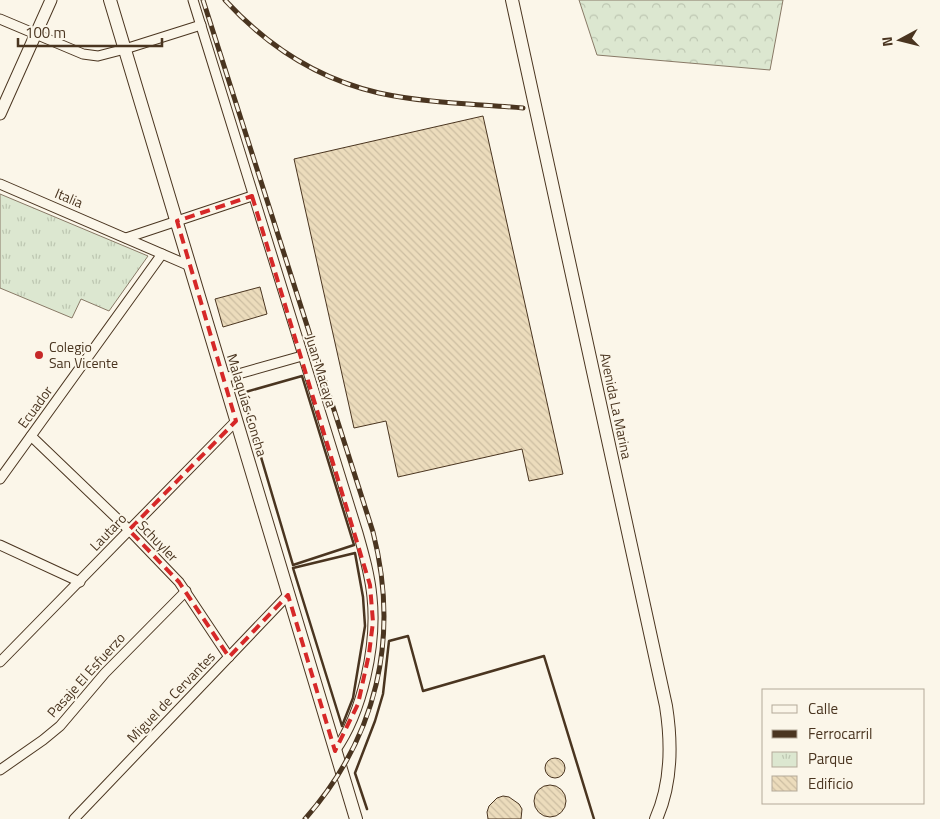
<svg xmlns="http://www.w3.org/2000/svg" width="940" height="819" font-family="'Titillium Web',sans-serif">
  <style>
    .forest { fill: url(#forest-crowns); stroke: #887966 }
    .park { fill: url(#park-tufts); stroke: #887966 }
    .building { fill: url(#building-back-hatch); stroke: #4a3520 }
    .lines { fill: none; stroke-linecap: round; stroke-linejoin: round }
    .minor-casing { stroke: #4a3520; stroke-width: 11 }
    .tertiary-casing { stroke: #4a3520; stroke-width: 13 }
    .secondary-casing { stroke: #4a3520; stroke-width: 14 }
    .minor { stroke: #fbf6e9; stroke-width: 9 }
    .tertiary { stroke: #fbf6e9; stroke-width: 11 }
    .secondary { stroke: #fbf6e9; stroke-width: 12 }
    .rail-casing { stroke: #4a3520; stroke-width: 5 }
    .rail { stroke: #fbf6e9; stroke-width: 3; stroke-dasharray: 9; stroke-linecap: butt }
    .wall { stroke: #4a3520; stroke-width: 2.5 }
    .marked { fill: none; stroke: #d62828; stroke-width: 4; stroke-dasharray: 10 6; stroke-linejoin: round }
    .poi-dot { fill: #c62828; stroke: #fbf6e9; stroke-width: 2 }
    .labels { text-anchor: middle; stroke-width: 4; stroke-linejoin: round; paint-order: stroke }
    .street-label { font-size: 14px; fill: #4a3520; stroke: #fbf6e9 }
    .poi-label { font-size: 14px; fill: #4a3520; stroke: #fbf6e9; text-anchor: start }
  </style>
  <defs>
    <pattern id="forest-crowns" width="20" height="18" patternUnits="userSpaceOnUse" patternTransform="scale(1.25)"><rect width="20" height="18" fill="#dce7d0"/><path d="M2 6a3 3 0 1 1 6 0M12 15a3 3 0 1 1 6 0" fill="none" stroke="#bec7b2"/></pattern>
    <pattern id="park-tufts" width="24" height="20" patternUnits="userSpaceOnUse" patternTransform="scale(1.25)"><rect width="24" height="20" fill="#dce7d0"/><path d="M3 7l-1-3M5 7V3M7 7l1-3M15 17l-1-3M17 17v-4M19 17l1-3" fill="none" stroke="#bec7b2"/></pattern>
    <pattern id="building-back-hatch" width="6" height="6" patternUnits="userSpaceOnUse" patternTransform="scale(1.25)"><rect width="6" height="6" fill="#ecdcbc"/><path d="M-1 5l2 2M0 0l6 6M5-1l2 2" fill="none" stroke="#ccbda1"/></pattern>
  </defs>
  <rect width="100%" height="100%" fill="#fbf6e9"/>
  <!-- forest -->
  <path class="forest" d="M579,0h204l-13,70 -173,-15z"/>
  <!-- park -->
  <path class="park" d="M0,194l148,62 -39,55 -28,-12 -9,19 -72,-30z"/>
  <!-- building -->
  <g class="building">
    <path d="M483,116l80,358 -34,7 -7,-32 -124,28 -12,-56 -32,7 -60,-269z"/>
    <path d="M260,287l7,27 -44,13 -8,-28z"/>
    <circle cx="555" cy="768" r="10"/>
    <circle cx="550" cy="801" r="16"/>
    <path d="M503,796l6,1 10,7 3,5 -1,10h-33l-1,-7 2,-6 8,-8z"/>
  </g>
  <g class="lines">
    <!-- minor casing -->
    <g class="minor-casing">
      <g id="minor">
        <path d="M193,0l165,533c6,21 12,42 14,64 5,47 -9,115 -37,154"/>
        <path d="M0,19l83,35 15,2 27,-7 76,-24"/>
        <path d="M0,184l190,82"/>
        <path d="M126,238l126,-42"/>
        <path d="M224,378l78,-22"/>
        <path d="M31,436l98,94 50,52 50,75"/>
        <path d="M0,479l162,-225"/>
        <path d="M0,545l80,37"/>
        <path d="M0,662l236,-241"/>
        <path d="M0,770l43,-30 17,-14 45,-53 81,-82"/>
        <path d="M74,819l214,-224"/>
      </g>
    </g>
    <!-- tertiary casing -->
    <g class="tertiary-casing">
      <path id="tertiary" d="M0,114l51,-114"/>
    </g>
    <!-- secondary casing -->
    <g class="secondary-casing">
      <g id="secondary">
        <path d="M110,0l246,819"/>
        <path d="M512,0l154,706c6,38 6,77 -10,113"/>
      </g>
    </g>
    <!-- minor -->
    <use href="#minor" class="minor"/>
    <!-- tertiary -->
    <use href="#tertiary" class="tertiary"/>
    <!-- secondary -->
    <use href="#secondary" class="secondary"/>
    <!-- rail casing -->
    <g class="rail-casing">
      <g id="rail">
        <path d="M203,0l170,532c27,106 4,205 -68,287"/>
        <path d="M225,0c42,46 93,79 154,93 46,10 97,11 144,15"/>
      </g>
    </g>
    <!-- rail -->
    <use href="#rail" class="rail"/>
    <!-- wall -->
    <g class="wall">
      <path d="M302,376l52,169 -61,20 -51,-172z"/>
      <path d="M355,553l8,44 2,29 -12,72 -11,28 -49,-158z"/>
      <path d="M367,809l-12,-36 20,-52 8,-27 6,-53 19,-5 15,55 121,-35 50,163"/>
    </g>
  </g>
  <!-- marked area -->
  <path class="marked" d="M252,196l118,389 3,37 -4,32 -11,50 -23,47 -47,-156 -59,62 -50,-75 -50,-52 107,-109 -59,-200z"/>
  <!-- markers -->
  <circle class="poi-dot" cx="39" cy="355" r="5"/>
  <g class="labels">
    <!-- street labels -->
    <g class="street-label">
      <text transform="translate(69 198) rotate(23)" y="5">Italia</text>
      <text transform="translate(321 371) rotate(73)" y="5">Juan Macaya</text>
      <text transform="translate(247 405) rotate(73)" y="5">Malaquías Concha</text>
      <text transform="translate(616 406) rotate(78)" y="5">Avenida La Marina</text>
      <text transform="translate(35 407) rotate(-54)" y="5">Ecuador</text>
      <text transform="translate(108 532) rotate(-46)" y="5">Lautaro</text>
      <text transform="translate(158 541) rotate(46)" y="5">Schuyler</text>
      <text transform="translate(86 675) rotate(-48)" y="5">Pasaje El Esfuerzo</text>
      <text transform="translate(171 697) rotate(-46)" y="5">Miguel de Cervantes</text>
    </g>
    <!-- poi labels -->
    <g class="poi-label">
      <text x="49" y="352">Colegio<tspan x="49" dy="16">San Vicente</tspan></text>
    </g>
  </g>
  <!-- legend -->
  <rect x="762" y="689" width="162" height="115" fill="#fbf6e9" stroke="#b4a999"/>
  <rect x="772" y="705" width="25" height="8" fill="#fbf6e9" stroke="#b4a999"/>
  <text x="808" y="714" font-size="15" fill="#4a3520">Calle</text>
  <rect x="772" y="730" width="25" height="8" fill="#4a3520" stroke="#b4a999"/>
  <text x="808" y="739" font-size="15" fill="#4a3520">Ferrocarril</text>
  <rect x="772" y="752" width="25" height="15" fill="url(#park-tufts)" stroke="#b4a999"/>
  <text x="808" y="764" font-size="15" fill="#4a3520">Parque</text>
  <rect x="772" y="776" width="25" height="15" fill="url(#building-back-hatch)" stroke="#b4a999"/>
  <text x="808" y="789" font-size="15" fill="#4a3520">Edificio</text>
  <!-- north arrow -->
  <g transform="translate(900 40) rotate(263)" stroke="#fbf6e9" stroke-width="4" paint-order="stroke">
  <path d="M0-4L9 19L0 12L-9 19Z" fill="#4a3520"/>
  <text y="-8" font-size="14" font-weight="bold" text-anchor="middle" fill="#4a3520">N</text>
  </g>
  <!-- scale -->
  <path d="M18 38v8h144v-8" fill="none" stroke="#4a3520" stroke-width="2.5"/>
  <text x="25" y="38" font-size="15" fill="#4a3520" stroke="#fbf6e9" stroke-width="4" paint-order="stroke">100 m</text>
</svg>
